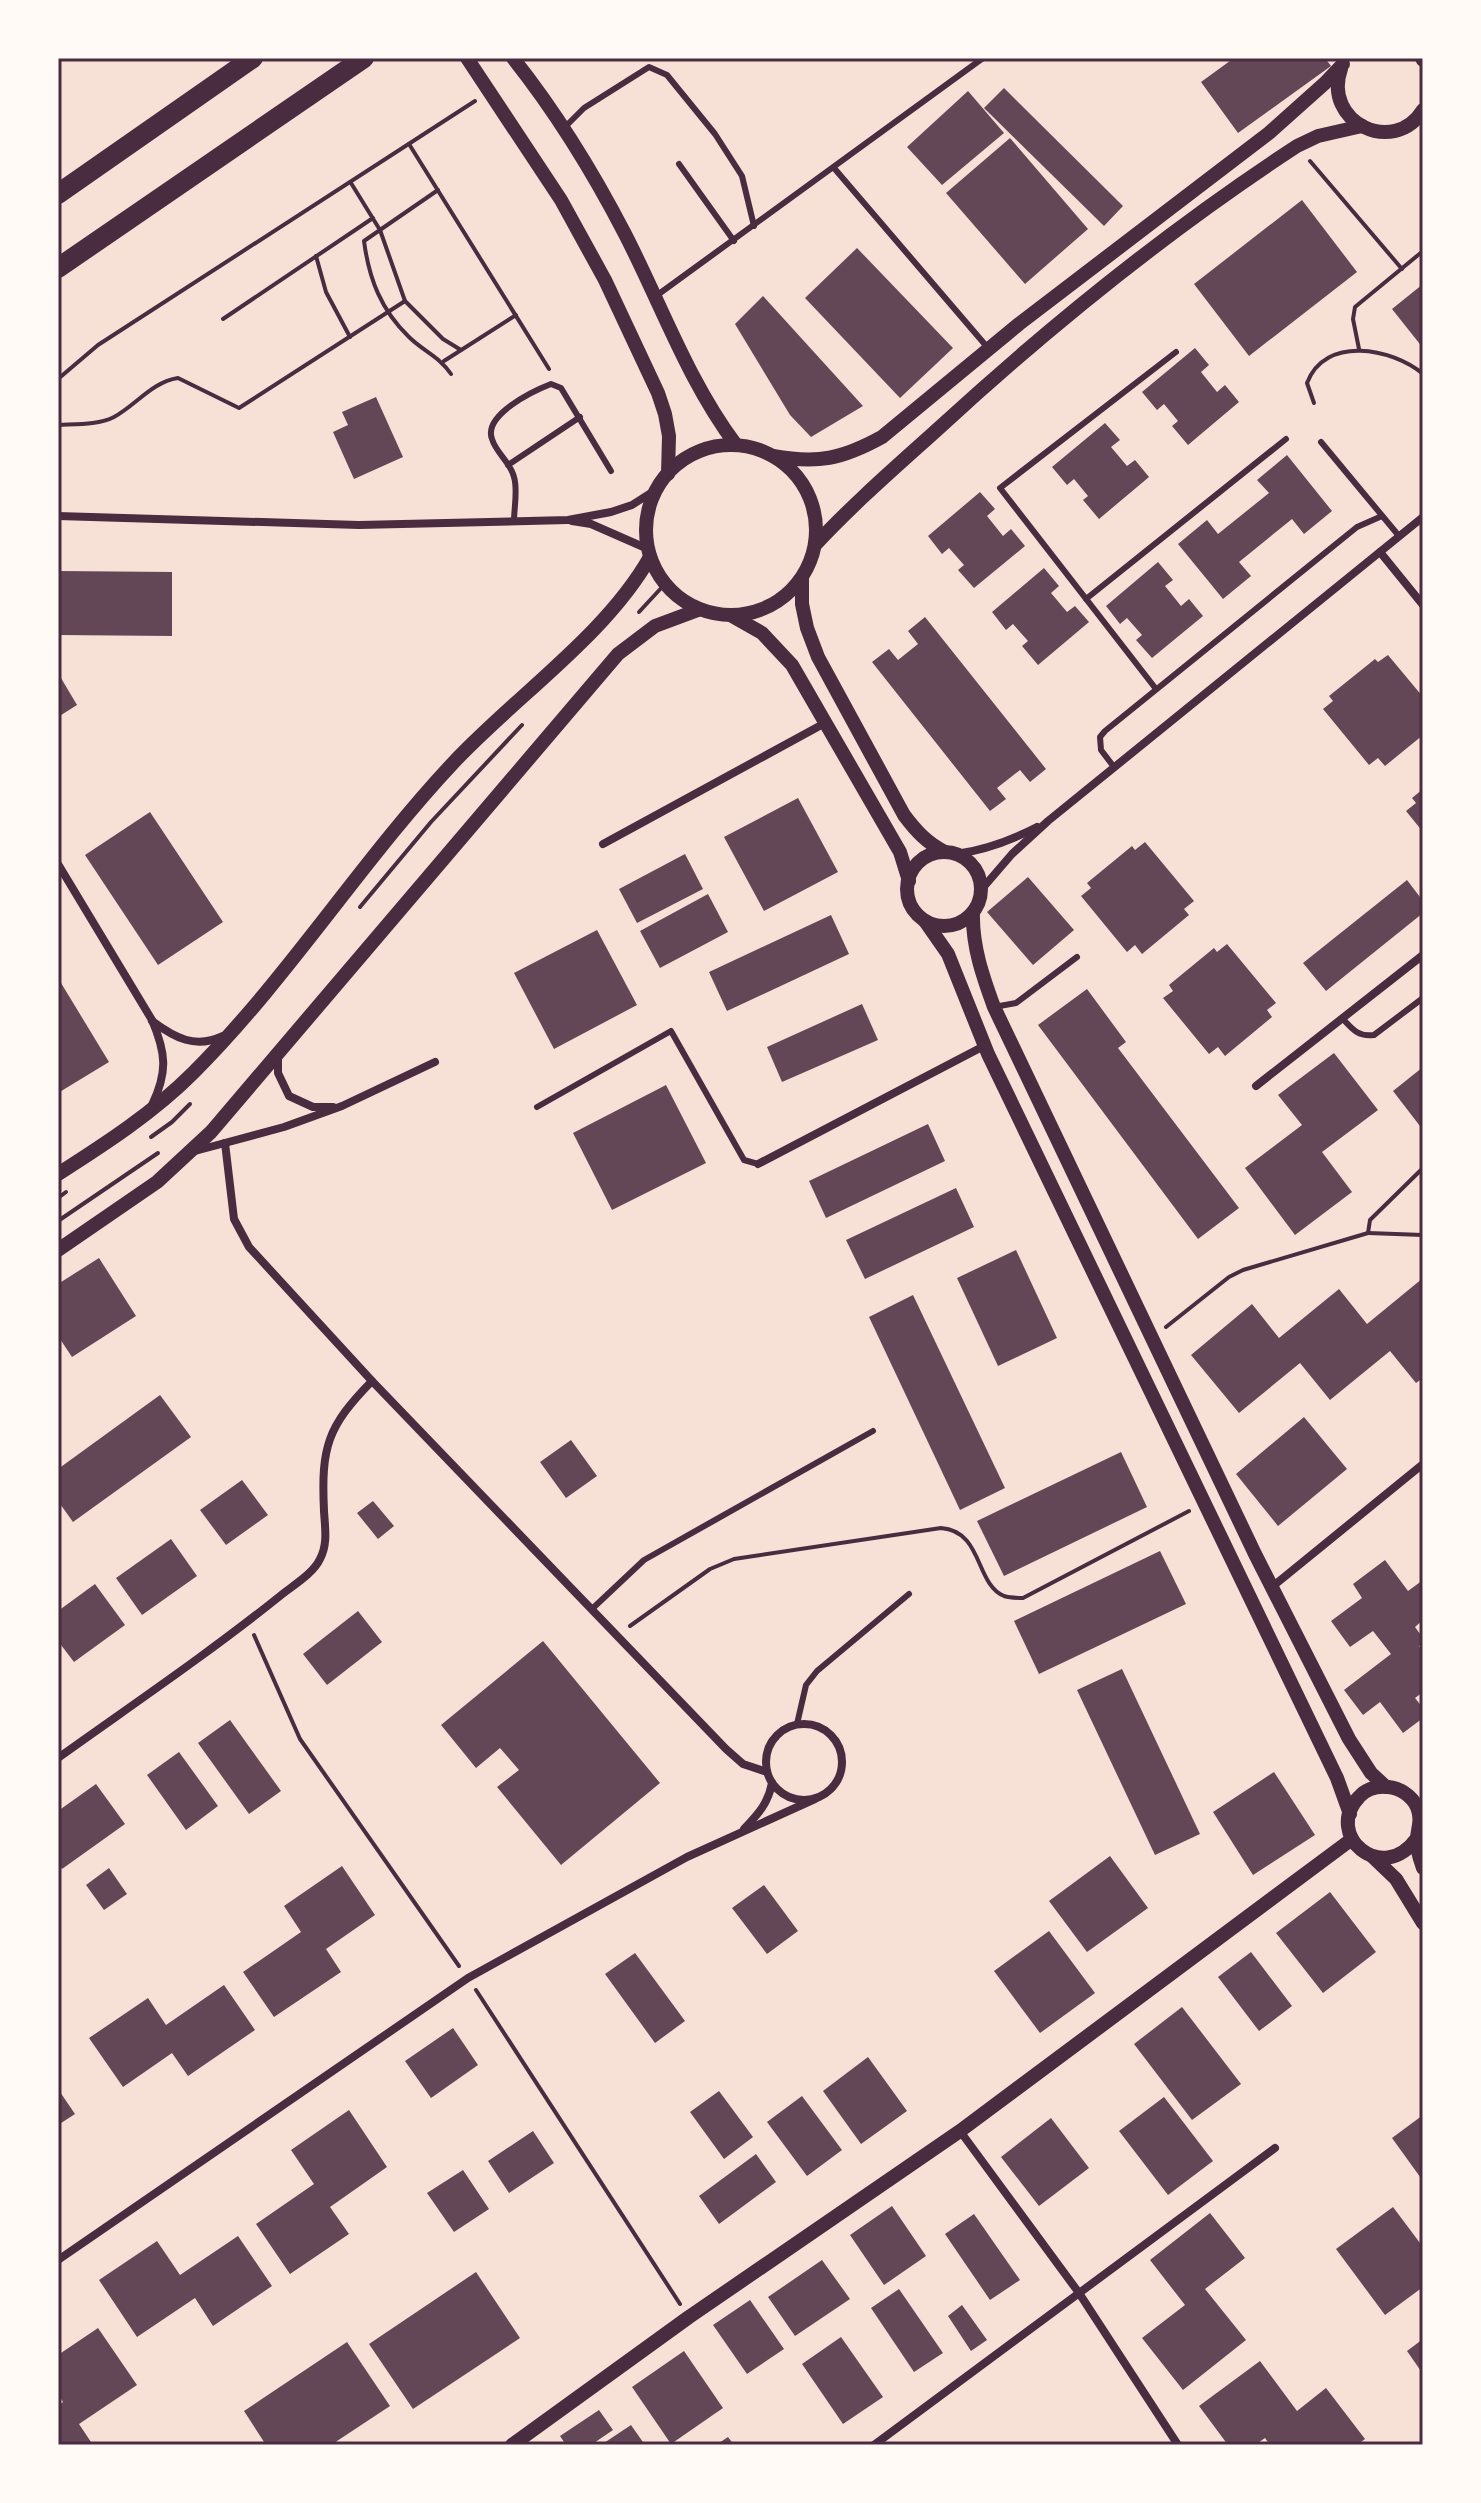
<svg xmlns="http://www.w3.org/2000/svg" width="1481" height="2503" font-family="Arial,sans-serif">
  <style>
    .building { fill: #644757 }
    .lines { fill: none; stroke-linecap: round; stroke-linejoin: round }
    .path { stroke: #4a2c40; stroke-width: 4 }
    .service { stroke: #4a2c40; stroke-width: 6 }
    .minor { stroke: #4a2c40; stroke-width: 8 }
    .tertiary { stroke: #4a2c40; stroke-width: 14 }
    .primary { stroke: #4a2c40; stroke-width: 20 }
    .neatline { fill: none; stroke: #4a2c40; stroke-width: 3 }
  </style>
  <rect width="100%" height="100%" fill="#f7e1d7"/>
  <!-- building -->
  <g class="building">
    <path d="M1234,58h91l6,8 -93,67 -37,-51z"/>
    <path d="M1004,88l119,118 -19,20 -120,-118z"/>
    <path d="M968,91l36,42 -62,52 -35,-38z"/>
    <path d="M1010,138l78,91 -63,55 -79,-91z"/>
    <path d="M1302,200l55,72 -108,84 -55,-72z"/>
    <path d="M857,248l96,100 -53,50 -95,-100z"/>
    <path d="M1423,284v64l-31,-39z"/>
    <path d="M763,296l100,110 -52,31 -21,-22 -55,-91z"/>
    <path d="M1195,348l14,17 -8,7 16,20 8,-7 14,17 -51,43 -16,-19 6,-5 -14,-17 -7,6 -15,-18z"/>
    <path d="M376,397l27,60 -49,22 -21,-47 15,-7 -6,-13z"/>
    <path d="M1105,423l15,17 -9,7 16,19 8,-6 14,17 -50,42 -16,-19 5,-4 -14,-17 -7,6 -15,-18z"/>
    <path d="M1287,455l45,56 -28,23 -12,-15 -53,43 12,14 -28,23 -45,-55 29,-24 11,14 51,-41 -12,-13z"/>
    <path d="M980,492l15,17 -8,7 16,20 8,-7 14,17 -51,42 -16,-18 6,-5 -15,-17 -7,6 -14,-18z"/>
    <path d="M1158,562l15,18 -8,6 16,20 8,-7 14,17 -51,42 -16,-18 6,-5 -15,-17 -7,6 -14,-18z"/>
    <path d="M1044,568l15,18 -8,7 16,19 8,-6 14,16 -51,43 -16,-19 6,-5 -15,-17 -7,6 -14,-18z"/>
    <path d="M58,571l114,1v64l-114,-1z"/>
    <path d="M925,617l121,152 -16,13 -10,-12 -23,18 9,11 -16,12 -118,-149 17,-13 9,11 20,-16 -10,-13z"/>
    <path d="M1388,655l35,42v38l-38,31 -7,-8 -9,7 -46,-56 10,-8 -4,-5 46,-37 3,3z"/>
    <path d="M58,673l19,32 -19,12z"/>
    <path d="M1423,789v43l-17,-21 10,-8 -4,-5z"/>
    <path d="M798,798l40,74 -74,39 -40,-74z"/>
    <path d="M150,812l73,110 -65,43 -73,-110z"/>
    <path d="M1145,842l49,59 -10,8 5,6 -47,39 -7,-9 -8,7 -46,-56 10,-8 -4,-5 45,-37 3,4z"/>
    <path d="M685,854l18,35 -66,34 -18,-34z"/>
    <path d="M1028,877l46,53 -41,35 -46,-53z"/>
    <path d="M1407,880l16,21v12l-97,78 -23,-28z"/>
    <path d="M708,894l20,38 -68,36 -20,-37z"/>
    <path d="M831,915l18,39 -122,57 -18,-39z"/>
    <path d="M597,930l40,75 -83,44 -40,-76z"/>
    <path d="M1227,944l49,59 -9,7 5,7 -47,39 -7,-9 -9,7 -46,-56 10,-7 -4,-6 45,-37 3,4z"/>
    <path d="M58,978l51,84 -51,31z"/>
    <path d="M1087,989l39,53 -8,6 121,160 -41,31 -160,-214z"/>
    <path d="M862,1004l16,36 -96,42 -15,-35z"/>
    <path d="M1334,1053l44,57 -56,42 30,40 -57,43 -50,-67 57,-43 -24,-30z"/>
    <path d="M1423,1067v63l-30,-39z"/>
    <path d="M666,1085l40,78 -94,47 -39,-77z"/>
    <path d="M928,1124l17,37 -119,57 -17,-37z"/>
    <path d="M956,1188l18,39 -109,52 -19,-39z"/>
    <path d="M1016,1250l41,88 -59,28 -41,-88z"/>
    <path d="M99,1258l37,58 -64,41 -14,-21v-52z"/>
    <path d="M1423,1278v100l-7,5 -26,-32 -60,49 -30,-37 -61,50 -48,-58 61,-51 27,34 60,-49 28,35z"/>
    <path d="M913,1295l92,193 -45,22 -91,-193z"/>
    <path d="M160,1395l31,42 -118,85 -15,-21v-32z"/>
    <path d="M1304,1417l43,52 -69,57 -42,-52z"/>
    <path d="M571,1440l26,36 -31,22 -26,-36z"/>
    <path d="M1121,1452l26,55 -143,69 -27,-55z"/>
    <path d="M242,1480l26,35 -42,30 -26,-35z"/>
    <path d="M373,1501l21,25 -16,13 -21,-26z"/>
    <path d="M171,1539l26,37 -55,39 -26,-37z"/>
    <path d="M1160,1551l26,53 -147,70 -25,-53z"/>
    <path d="M1385,1560l23,31 15,-11v40l-8,7 8,11v5l-4,3 4,6v40l-8,6 8,10v10l-20,15 -23,-31 -17,13 -19,-25 47,-36 -18,-23 -23,16 -19,-26 31,-23 -9,-14z"/>
    <path d="M95,1584l30,41 -51,37 -16,-21v-30z"/>
    <path d="M358,1611l24,31 -55,43 -24,-31z"/>
    <path d="M543,1641l117,142 -99,82 -64,-78 22,-17 -19,-22 -24,20 -35,-43z"/>
    <path d="M1122,1669l78,165 -45,21 -78,-165z"/>
    <path d="M230,1720l51,71 -32,23 -51,-71z"/>
    <path d="M179,1752l39,54 -32,24 -39,-55z"/>
    <path d="M1274,1772l41,63 -62,40 -40,-63z"/>
    <path d="M96,1784l29,40 -63,45 -4,-6v-52z"/>
    <path d="M1110,1856l38,52 -61,44 -38,-51z"/>
    <path d="M342,1866l33,49 -49,34 15,23 -67,45 -31,-45 58,-40 -17,-26z"/>
    <path d="M109,1868l18,26 -23,16 -18,-25z"/>
    <path d="M764,1885l34,46 -31,23 -35,-46z"/>
    <path d="M1330,1892l46,60 -53,41 -47,-60z"/>
    <path d="M1049,1931l46,62 -55,40 -46,-62z"/>
    <path d="M1251,1952l41,54 -33,25 -41,-54z"/>
    <path d="M635,1953l50,68 -30,22 -50,-69z"/>
    <path d="M224,1985l31,45 -67,46 -16,-23 -49,34 -34,-49 59,-40 18,27z"/>
    <path d="M1182,2007l59,77 -49,36 -58,-76z"/>
    <path d="M453,2028l25,37 -47,33 -26,-37z"/>
    <path d="M868,2057l39,54 -46,33 -38,-53z"/>
    <path d="M58,2089l17,25 -17,11z"/>
    <path d="M719,2091l34,46 -29,22 -34,-47z"/>
    <path d="M802,2096l40,54 -35,26 -40,-54z"/>
    <path d="M1164,2097l49,64 -45,34 -49,-64z"/>
    <path d="M349,2110l38,57 -57,40 19,27 -59,40 -34,-50 58,-40 -23,-34z"/>
    <path d="M1423,2115v66l-31,-43z"/>
    <path d="M1051,2118l38,50 -50,38 -38,-49z"/>
    <path d="M533,2131l21,32 -45,30 -21,-32z"/>
    <path d="M756,2154l20,28 -57,42 -20,-28z"/>
    <path d="M463,2170l26,39 -35,23 -27,-39z"/>
    <path d="M892,2206l34,50 -42,29 -34,-50z"/>
    <path d="M1393,2207l30,40v40l-38,28 -49,-66z"/>
    <path d="M1210,2213l35,45 -40,31 41,51 -63,50 -41,-52 43,-33 -35,-45z"/>
    <path d="M974,2214l46,66 -30,20 -45,-66z"/>
    <path d="M238,2236l34,50 -59,40 -18,-28 -58,39 -38,-57 58,-39 23,34z"/>
    <path d="M822,2260l28,39 -55,37 -27,-39z"/>
    <path d="M476,2272l44,66 -107,71 -44,-65z"/>
    <path d="M899,2289l44,64 -29,19 -43,-64z"/>
    <path d="M750,2300l34,49 -37,25 -34,-49z"/>
    <path d="M962,2305l25,35 -16,11 -23,-35z"/>
    <path d="M98,2328l39,57 -58,39 14,21h-35v-39l5,-4 -5,-8v-39z"/>
    <path d="M841,2337l42,60 -40,27 -41,-60z"/>
    <path d="M1423,2339v35l-16,-23z"/>
    <path d="M347,2342l43,64 -59,39h-65l-22,-34z"/>
    <path d="M684,2351l39,57 -52,36 -39,-57z"/>
    <path d="M1260,2361l37,50 29,-23 39,51 -8,6h-87l-5,-7 -10,7h-27l-29,-39z"/>
    <path d="M599,2410l14,20 -22,15h-25l-6,-9z"/>
    <path d="M631,2425l14,20h-44z"/>
    <path d="M728,2437l6,8h-18z"/>
  </g>
  <g class="lines">
    <!-- path -->
    <g class="path">
      <path d="M409,144l140,225"/>
      <path d="M1310,161l92,108"/>
      <path d="M351,183l29,47 25,71 38,38 18,11"/>
      <path d="M438,190l-74,51c5,38 17,69 45,96 14,14 31,20 42,37"/>
      <path d="M316,256l10,36 24,45"/>
      <path d="M223,319l150,-101"/>
      <path d="M1359,349l-6,-30 2,-12 68,-56"/>
      <path d="M444,361l72,-46"/>
      <path d="M58,379l40,-34 377,-244"/>
      <path d="M1314,403l-7,-20c18,-48 85,-35 116,-9"/>
      <path d="M58,425c17,-1 41,0 56,-8 22,-12 38,-35 64,-39l61,30 166,-107"/>
      <path d="M639,612l25,-27"/>
      <path d="M360,907l71,-85 91,-97"/>
      <path d="M151,1137l21,-15 18,-18"/>
      <path d="M58,1198l8,-6"/>
      <path d="M58,1221l100,-68"/>
      <path d="M1368,1233l55,2"/>
      <path d="M1166,1327l63,-50 14,-7 125,-37 2,-13 53,-52"/>
      <path d="M630,1626l80,-57 24,-10 207,-31c42,3 34,56 63,68 6,2 13,2 19,2l166,-87"/>
      <path d="M254,1635l46,104 159,227"/>
      <path d="M476,1990l204,314"/>
    </g>
    <!-- service -->
    <g class="service">
      <path d="M563,129l21,-21 65,-41 18,8 48,59 27,42 12,50"/>
      <path d="M679,164l55,77"/>
      <path d="M834,168l154,180"/>
      <path d="M656,296l327,-238"/>
      <path d="M1321,442l78,94"/>
      <path d="M508,465l72,-48"/>
      <path d="M514,521c0,-13 4,-31 0,-44 -3,-14 -18,-24 -22,-38 -9,-24 41,-48 59,-55l10,4 50,83"/>
      <path d="M1086,599l200,-160"/>
      <path d="M1156,689l-156,-201 176,-136"/>
      <path d="M1114,767l-13,-17 -1,-13 5,-6 252,-204 25,-11"/>
      <path d="M994,1007l22,-4 61,-46"/>
      <path d="M1342,1018c10,11 16,19 32,17l49,-37"/>
      <path d="M537,1107l134,-76 73,129 14,4"/>
      <path d="M593,1608l51,-48 229,-129"/>
      <path d="M797,1724l9,-39 11,-14 92,-77"/>
    </g>
    <!-- minor -->
    <g class="minor">
      <path d="M58,516l301,9 209,-5 43,-8 21,-7 25,-16"/>
      <path d="M572,521l19,3 57,25"/>
      <path d="M1380,552l43,53"/>
      <path d="M603,844l222,-121"/>
      <path d="M956,854c30,-4 54,-13 81,-27"/>
      <path d="M58,864l94,156c14,33 16,52 0,85"/>
      <path d="M981,890l31,-36 36,-33 375,-304"/>
      <path d="M152,1021c23,17 43,28 71,15"/>
      <path d="M278,1055v18l11,23 24,11h20"/>
      <path d="M1256,1086l167,-131"/>
      <path d="M225,1143l9,76 15,28 123,134 354,368 17,15 24,8"/>
      <path d="M195,1151l89,-24 58,-21 93,-44"/>
      <path d="M758,1164l226,-118"/>
      <path d="M1272,1587l151,-123"/>
      <circle cx="804" cy="1762" r="38"/>
      <path d="M58,1758c74,-53 151,-105 222,-162 12,-10 33,-22 40,-37 8,-15 5,-31 4,-48 -3,-64 3,-84 48,-130"/>
      <path d="M744,1829c14,-15 24,-25 28,-46"/>
      <path d="M960,2131l119,162 99,152"/>
      <path d="M58,2260l410,-282 219,-121 128,-58"/>
      <path d="M874,2445l401,-297"/>
    </g>
    <!-- tertiary -->
    <g class="tertiary">
      <path d="M467,58l94,142 44,80 53,113 7,21 4,22 -1,38"/>
      <path d="M513,58c42,53 81,116 112,176 37,72 62,145 111,211"/>
      <path d="M1422,58l1,2"/>
      <path d="M1341,69c-19,53 53,88 82,41"/>
      <circle cx="731" cy="530" r="85"/>
      <path d="M773,456c45,8 69,3 109,-19l137,-113 250,-191 56,-50 18,-19"/>
      <path d="M815,545c39,-42 82,-79 124,-117 112,-103 231,-199 358,-282l21,-10 44,-10"/>
      <path d="M802,578v26l5,24 11,29 86,158c12,16 23,28 41,37"/>
      <path d="M732,616l30,17 30,32 108,187 9,29"/>
      <circle cx="944" cy="889" r="37"/>
      <path d="M973,913c-1,33 10,64 21,94l261,547 94,185 22,34 15,14"/>
      <path d="M925,921l23,33 40,100 349,724 13,36"/>
      <path d="M58,1174c47,-30 95,-61 135,-101 96,-96 168,-212 261,-311 62,-66 152,-127 196,-205"/>
      <path d="M58,1250l99,-68 54,-50 407,-478 37,-28 43,-16"/>
      <path d="M1417,1838c-35,49 -94,-4 -58,-41 7,-8 18,-11 29,-10 12,1 24,9 29,20 5,12 1,20 0,31 -1,9 3,22 6,30"/>
      <path d="M1373,1857l23,22 27,44"/>
      <path d="M512,2445l177,-128 271,-186 392,-292"/>
    </g>
    <!-- primary -->
    <g class="primary">
      <path d="M58,194l195,-136"/>
      <path d="M58,268l306,-210"/>
    </g>
  </g>
  <!-- border -->
  <rect width="1481" height="2503" fill="none" stroke="#fffaf5" stroke-width="120"/>
  <rect x="60" y="60" width="1361" height="2383" class="neatline"/>
</svg>
